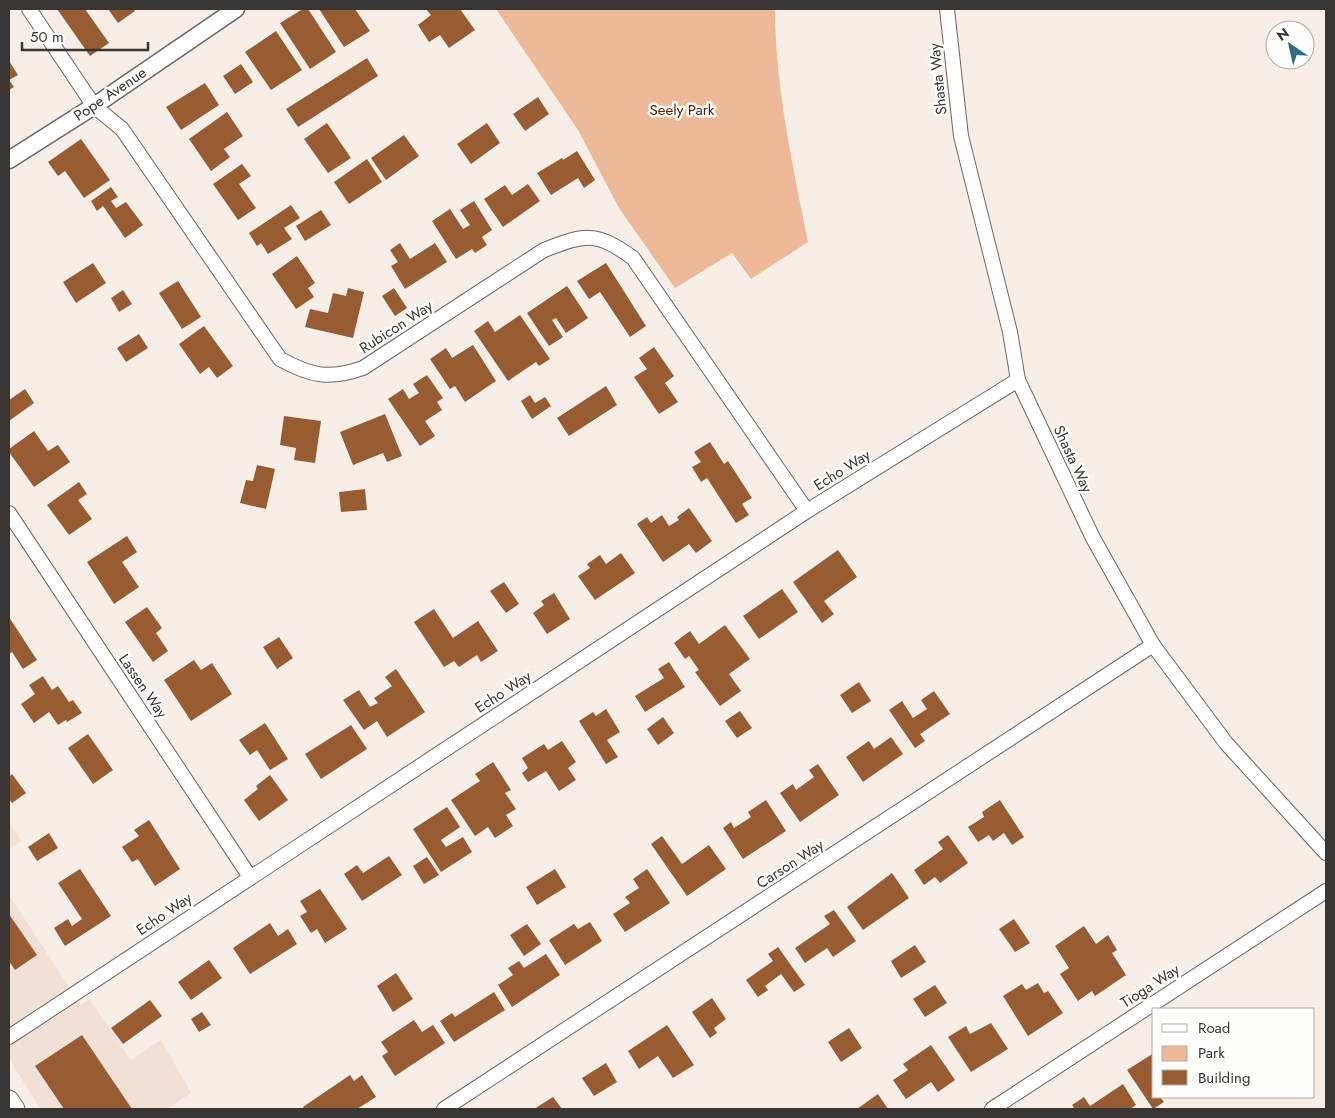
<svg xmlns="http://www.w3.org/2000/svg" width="1335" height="1118" font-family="Jost,sans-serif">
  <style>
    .built { fill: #f1e0d5 }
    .green { fill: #edb998 }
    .building { fill: #985c32 }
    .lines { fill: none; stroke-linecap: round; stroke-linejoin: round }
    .minor-casing { stroke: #6e6661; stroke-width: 16 }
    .tertiary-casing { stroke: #6e6661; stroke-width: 19 }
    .secondary-casing { stroke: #6e6661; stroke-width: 21 }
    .minor { stroke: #fff; stroke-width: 14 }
    .tertiary { stroke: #fff; stroke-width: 16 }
    .secondary { stroke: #fff; stroke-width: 19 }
    .labels { text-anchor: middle; stroke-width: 5; stroke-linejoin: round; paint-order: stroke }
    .street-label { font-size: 15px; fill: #383532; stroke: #fffdfc }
    .park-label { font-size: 15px; fill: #522807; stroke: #fffdfc }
  </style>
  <rect width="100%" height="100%" fill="#f8eee8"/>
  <!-- built -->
  <g class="built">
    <path d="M9,822l12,19 -12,8z"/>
    <path d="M9,895l72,110 8,-6 42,61 30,-20 30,53 -24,16h-126l-32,-50z"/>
  </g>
  <!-- green -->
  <path class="green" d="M496,9h279c0,78 18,157 33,233l-57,37 -19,-26 -57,35 -56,-80 -41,-78z"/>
  <!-- building -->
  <g class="building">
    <path d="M57,9h28l24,34 -19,13z"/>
    <path d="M108,9h25l2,2 -17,12z"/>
    <path d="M303,9h5l28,43 -26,17 -30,-46z"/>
    <path d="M319,9h36l15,22 -26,16z"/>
    <path d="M426,9h34l15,21 -26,18 -9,-13 -11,7 -11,-17 13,-10z"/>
    <path d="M276,31l26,39 -31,20 -26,-38z"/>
    <path d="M367,58l11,18 -80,51 -12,-18z"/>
    <path d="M9,61l9,14 -9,5 5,7 -5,3z"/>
    <path d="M241,64l12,18 -18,12 -12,-18z"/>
    <path d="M205,83l14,22 -38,25 -15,-23z"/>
    <path d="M538,97l11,17 -24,17 -12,-17z"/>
    <path d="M227,112l16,24 -19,13 6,8 -19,14 -22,-32z"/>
    <path d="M327,123l24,35 -23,15 -24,-34z"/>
    <path d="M487,123l13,20 -29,21 -14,-20z"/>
    <path d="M404,135l15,21 -33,24 -15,-22z"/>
    <path d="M81,139l29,41 -26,18 -19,-27 -7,5 -10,-14z"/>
    <path d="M577,151l18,29 -11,8 -6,-10 -27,17 -14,-22 25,-15 1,2z"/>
    <path d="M367,159l15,23 -33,22 -15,-22z"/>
    <path d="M242,164l9,12 -12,8 17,24 -18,12 -25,-36z"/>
    <path d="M528,184l12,17 -37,26 -19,-28 21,-14 7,10z"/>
    <path d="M111,187l7,10 -7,4 5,7 10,-6 17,23 -18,13 -22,-32 -6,5 -6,-10z"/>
    <path d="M474,201l18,29 -10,7 5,8 -12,8 -3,-4 -16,10 -24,-38 18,-12 13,20 7,-4 -10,-15z"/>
    <path d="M291,205l9,13 -16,10 8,11 -24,15 -7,-11 -4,3 -8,-13z"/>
    <path d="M321,210l10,15 -26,16 -9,-15z"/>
    <path d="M400,243l10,16 25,-16 12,19 -42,27 -14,-23 7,-4 -8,-12z"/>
    <path d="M297,256l18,27 -7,5 6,9 -18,12 -24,-35z"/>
    <path d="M93,263l13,20 -30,20 -13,-21z"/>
    <path d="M606,263l40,63 -16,11 -30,-45 -11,7 -12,-18z"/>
    <path d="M178,281l23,36 -19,12 -23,-36z"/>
    <path d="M567,286l21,32 -22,15 -10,-15 -4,2 11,17 -14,9 -22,-33z"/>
    <path d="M348,288l16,4 -11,46 -48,-11 5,-18 18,4 5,-20 13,3z"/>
    <path d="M394,288l13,20 -12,8 -13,-20z"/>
    <path d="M123,290l9,14 -13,8 -8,-14z"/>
    <path d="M520,315l30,44 -11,7 -3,-4 -28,19 -34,-50 14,-10 7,11z"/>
    <path d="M204,326l29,40 -16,12 -8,-11 -9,7 -21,-30z"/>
    <path d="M139,334l9,14 -22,14 -9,-14z"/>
    <path d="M473,345l23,36 -31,21 -10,-16 -5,3 -20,-30 16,-11 6,10z"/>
    <path d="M654,347l20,29 -9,7 13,19 -19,12 -25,-37 13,-8 -8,-11z"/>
    <path d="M427,375l16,23 -6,4 5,8 -17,11 10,15 -15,10 -32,-47 15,-10 6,10 10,-6 -6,-9z"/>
    <path d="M606,386l11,19 -48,31 -12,-18z"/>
    <path d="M25,389l9,14 -25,18v-21z"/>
    <path d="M530,395l5,8 10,-6 6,9 -19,13 -11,-18z"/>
    <path d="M385,414l17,42 -15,6 -4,-9 -30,12 -13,-33z"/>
    <path d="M284,416l37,5 -6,42 -21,-3 2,-12 -16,-3z"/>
    <path d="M34,431l14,20 10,-6 12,17 -36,25 -25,-35v-3z"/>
    <path d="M710,442l14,22 4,-3 24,37 -10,6 7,11 -13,8 -29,-45 -6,4 -9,-15 9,-5 -7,-10z"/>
    <path d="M257,465l18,4 -9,40 -26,-6 6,-23 7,1z"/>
    <path d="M79,482l8,12 -9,6 14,19 -23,16 -22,-30z"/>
    <path d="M365,489l2,21 -26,2 -2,-20z"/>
    <path d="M689,508l23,33 -16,12 -7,-9 -26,18 -26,-38 10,-7 4,6 11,-8 7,11 10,-6 -2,-3z"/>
    <path d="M127,536l10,16 -15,10 17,25 -25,17 -27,-42z"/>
    <path d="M838,550l19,27 -33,24 10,13 -12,9 -29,-41z"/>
    <path d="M621,553l14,20 -40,27 -17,-24 12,-8 -3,-4 13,-9 6,9z"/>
    <path d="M504,582l15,22 -13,9 -16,-22z"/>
    <path d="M782,589l16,23 -39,27 -16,-23z"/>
    <path d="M554,593l16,26 -23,15 -14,-21 11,-8 -3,-4z"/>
    <path d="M147,607l15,21 -6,5 12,18 -15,11 -28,-40z"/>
    <path d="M434,609l19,29 25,-17 20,30 -17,11 -4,-7 -18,12 -5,-6 -10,6 -30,-45z"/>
    <path d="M9,617l28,43 -14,9 -11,-17 -3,2z"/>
    <path d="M725,625l25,34 -21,15 12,17 -21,15 -25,-34 4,-2 -10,-14 -4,3 -11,-16 16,-12 9,13z"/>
    <path d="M279,637l14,21 -16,11 -14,-22z"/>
    <path d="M194,660l7,10 11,-7 20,31 -41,27 -27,-41z"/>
    <path d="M669,662l16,25 -40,25 -10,-16 29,-18 -6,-9z"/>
    <path d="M396,669l29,43 -38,25 -10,-16 -13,9 -21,-30 16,-10 11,17 8,-4 -4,-5 18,-12 -7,-9z"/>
    <path d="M43,676l9,14 6,-4 11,16 4,-2 9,13 -15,9 -1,-2 -8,5 -9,-13 -15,11 -13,-19 14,-10 -6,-9z"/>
    <path d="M859,682l12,19 -19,12 -12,-18z"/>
    <path d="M934,691l16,23 -30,20 5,7 -10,7 -26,-38 13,-9 11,17 14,-9 -6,-9z"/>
    <path d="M606,709l14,23 -13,8 11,17 -12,7 -27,-43 14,-9 3,4z"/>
    <path d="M740,711l12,17 -15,10 -12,-17z"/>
    <path d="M663,717l11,16 -16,12 -11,-16z"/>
    <path d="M265,723l23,36 -18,11 -13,-20 -7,5 -11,-15z"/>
    <path d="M351,725l16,24 -46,30 -16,-25z"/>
    <path d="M88,734l25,36 -20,14 -25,-36z"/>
    <path d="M891,737l12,17 -40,28 -17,-25 23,-16 5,8z"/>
    <path d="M562,741l14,21 -8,6 8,12 -17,11 -13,-20 -18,11 -6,-9 6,-5 -6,-10 22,-14 4,6z"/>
    <path d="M493,762l18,28 -6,3 11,16 -10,6 7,11 -18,12 -7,-11 -13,9 -24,-36 29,-19 -5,-7z"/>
    <path d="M818,764l21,31 -39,27 -20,-29 13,-9 3,6 18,-13 -5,-7z"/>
    <path d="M12,774l14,19 -14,10 -3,-4v-22z"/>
    <path d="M270,775l18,25 -29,21 -15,-21 14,-11 -2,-3z"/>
    <path d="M766,800l20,31 -43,28 -20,-31 8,-6 3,6 17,-11 -3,-5z"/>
    <path d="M1000,800l24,37 -12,8 -8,-12 -11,8 -4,-6 -11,7 -10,-15 16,-10 -2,-5z"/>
    <path d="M447,807l13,20 -19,13 5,7 17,-10 9,15 -31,20 -28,-43z"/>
    <path d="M149,820l31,49 -25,17 -17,-27 -6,3 -10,-15 17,-11 -5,-6z"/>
    <path d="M49,833l9,15 -21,13 -9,-14z"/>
    <path d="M948,835l20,28 -28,20 -5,-6 -11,8 -10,-15 29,-21 -5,-7z"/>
    <path d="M662,836l20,28 27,-19 17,24 -39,27 -36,-52z"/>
    <path d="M389,856l13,19 -40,26 -18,-27 13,-9 6,8z"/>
    <path d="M427,857l12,18 -15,9 -11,-18z"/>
    <path d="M80,869l31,47 -46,30 -11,-18 14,-9 4,7 10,-7 -24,-36z"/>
    <path d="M555,869l11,18 -29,18 -11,-18z"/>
    <path d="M647,869l23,34 -45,29 -12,-18 17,-11 -5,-6 14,-9 -6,-9z"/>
    <path d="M892,873l17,25 -46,32 -16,-23z"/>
    <path d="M320,889l27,40 -22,14 -8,-14 -6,4 -11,-17 7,-4 -7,-11z"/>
    <path d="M834,910l22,31 -23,16 -6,-9 -22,15 -10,-15 35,-24 -6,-8z"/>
    <path d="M9,914l28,41 -22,15 -6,-9z"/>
    <path d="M1014,919l16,24 -15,9 -16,-23z"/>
    <path d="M590,922l12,19 -37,24 -16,-25 25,-16 4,5z"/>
    <path d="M270,923l8,13 10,-7 9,15 -47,30 -17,-26z"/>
    <path d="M527,924l14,20 -17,12 -14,-21z"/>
    <path d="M1084,926l12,18 12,-9 9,15 -5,3 14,22 -31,21 -3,-5 -14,10 -18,-27 9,-6 -14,-22z"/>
    <path d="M915,945l11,17 -25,16 -10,-17z"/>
    <path d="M778,947l27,38 -11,7 -13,-18 -16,12 3,4 -10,7 -12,-17 27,-19 -5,-7z"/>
    <path d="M546,954l14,21 -48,32 -14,-22 15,-10 -5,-7 11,-7 5,7z"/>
    <path d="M209,960l13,18 -31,22 -13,-18z"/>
    <path d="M396,973l17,26 -20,13 -16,-26z"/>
    <path d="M1038,983l6,10 4,-2 15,22 -35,23 -25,-40 19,-12 4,6z"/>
    <path d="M935,985l12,18 -22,14 -12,-18z"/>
    <path d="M494,992l11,18 -51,32 -14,-21 12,-8 3,4z"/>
    <path d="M712,998l14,21 -12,9 3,5 -7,5 -18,-26z"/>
    <path d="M150,1000l12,16 -39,28 -12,-16z"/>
    <path d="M202,1012l9,13 -12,7 -8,-13z"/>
    <path d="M414,1020l8,12 11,-7 12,18 -50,33 -13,-20 6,-4 -7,-10z"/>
    <path d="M991,1023l17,26 -37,23 -23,-35 18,-11 4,8z"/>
    <path d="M667,1025l27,40 -21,13 -15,-22 -19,13 -11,-18z"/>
    <path d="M849,1028l13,20 -21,14 -13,-20z"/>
    <path d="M82,1035l27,40 23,34h-68l-29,-43z"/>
    <path d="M931,1045l24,35 -17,12 -7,-10 -25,17 -13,-19 15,-10 -5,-6z"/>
    <path d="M1154,1053v44h6l4,5 -11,7 -26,-39z"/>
    <path d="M606,1063l11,19 -23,14 -12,-18z"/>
    <path d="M350,1075l4,6 8,-6 14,22 -19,12h-53l-1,-2z"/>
    <path d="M1123,1084l13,21 -6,4h-55l-3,-4 12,-8 6,9z"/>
    <path d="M878,1094l10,15h-31z"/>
    <path d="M553,1097l9,12h-28z"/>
  </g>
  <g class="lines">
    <!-- minor casing -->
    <g class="minor-casing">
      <g id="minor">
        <path d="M29,9l65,97 28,23 158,230c31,17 49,21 83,9l181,-118c41,-16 52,-19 89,8l174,253"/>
        <path d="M947,9l14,127 49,196 8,48 75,158 60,107 73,98 100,110"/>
        <path d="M9,513l241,364"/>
        <path d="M9,1037l798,-526 211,-131"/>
        <path d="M444,1109l709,-464"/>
        <path d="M992,1109l334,-218"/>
      </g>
    </g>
    <!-- tertiary casing -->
    <g class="tertiary-casing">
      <path id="tertiary" d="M9,160l85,-54 142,-97"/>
    </g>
    <!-- secondary casing -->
    <g class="secondary-casing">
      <path id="secondary" d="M9,1100l6,9"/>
    </g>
    <!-- minor -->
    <use href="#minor" class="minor"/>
    <!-- tertiary -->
    <use href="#tertiary" class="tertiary"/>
    <!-- secondary -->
    <use href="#secondary" class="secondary"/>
  </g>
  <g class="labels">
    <!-- street labels -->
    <g class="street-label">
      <text transform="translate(938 79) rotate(-96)" y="5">Shasta Way</text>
      <text transform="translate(110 94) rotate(-34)" y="5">Pope Avenue</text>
      <text transform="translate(396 327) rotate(-33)" y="5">Rubicon Way</text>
      <text transform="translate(1073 459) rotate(65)" y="5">Shasta Way</text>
      <text transform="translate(842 470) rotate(-32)" y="5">Echo Way</text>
      <text transform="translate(143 686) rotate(56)" y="5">Lassen Way</text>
      <text transform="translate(503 692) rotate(-33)" y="5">Echo Way</text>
      <text transform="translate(790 864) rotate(-33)" y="5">Carson Way</text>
      <text transform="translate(164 914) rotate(-34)" y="5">Echo Way</text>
      <text transform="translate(1150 986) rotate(-33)" y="5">Tioga Way</text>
    </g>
    <!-- park labels -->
    <g class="park-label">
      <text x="682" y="115">Seely Park</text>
    </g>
  </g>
  <!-- border -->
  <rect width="1335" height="1118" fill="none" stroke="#383532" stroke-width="20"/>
  <!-- legend -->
  <rect x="1152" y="1008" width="162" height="90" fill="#fffdfc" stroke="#afadab"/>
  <rect x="1162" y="1024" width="25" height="8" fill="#ffffff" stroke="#afadab"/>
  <text x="1198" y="1033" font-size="15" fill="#383532">Road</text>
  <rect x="1162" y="1046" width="25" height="15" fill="#edb998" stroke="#afadab"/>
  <text x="1198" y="1058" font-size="15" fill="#383532">Park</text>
  <rect x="1162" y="1070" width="25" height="15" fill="#985c32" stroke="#afadab"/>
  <text x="1198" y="1083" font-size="15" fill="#383532">Building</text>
  <!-- north arrow -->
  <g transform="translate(1290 45) rotate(326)"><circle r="24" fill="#fffdfc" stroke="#afadab"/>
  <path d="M0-4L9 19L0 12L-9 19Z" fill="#316c84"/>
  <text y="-8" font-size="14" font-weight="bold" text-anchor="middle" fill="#383532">N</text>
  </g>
  <!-- scale -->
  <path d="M22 42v8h126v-8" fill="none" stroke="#383532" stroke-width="2.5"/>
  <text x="30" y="42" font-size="15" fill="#383532" stroke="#fffdfc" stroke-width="4" paint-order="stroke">50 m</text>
</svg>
